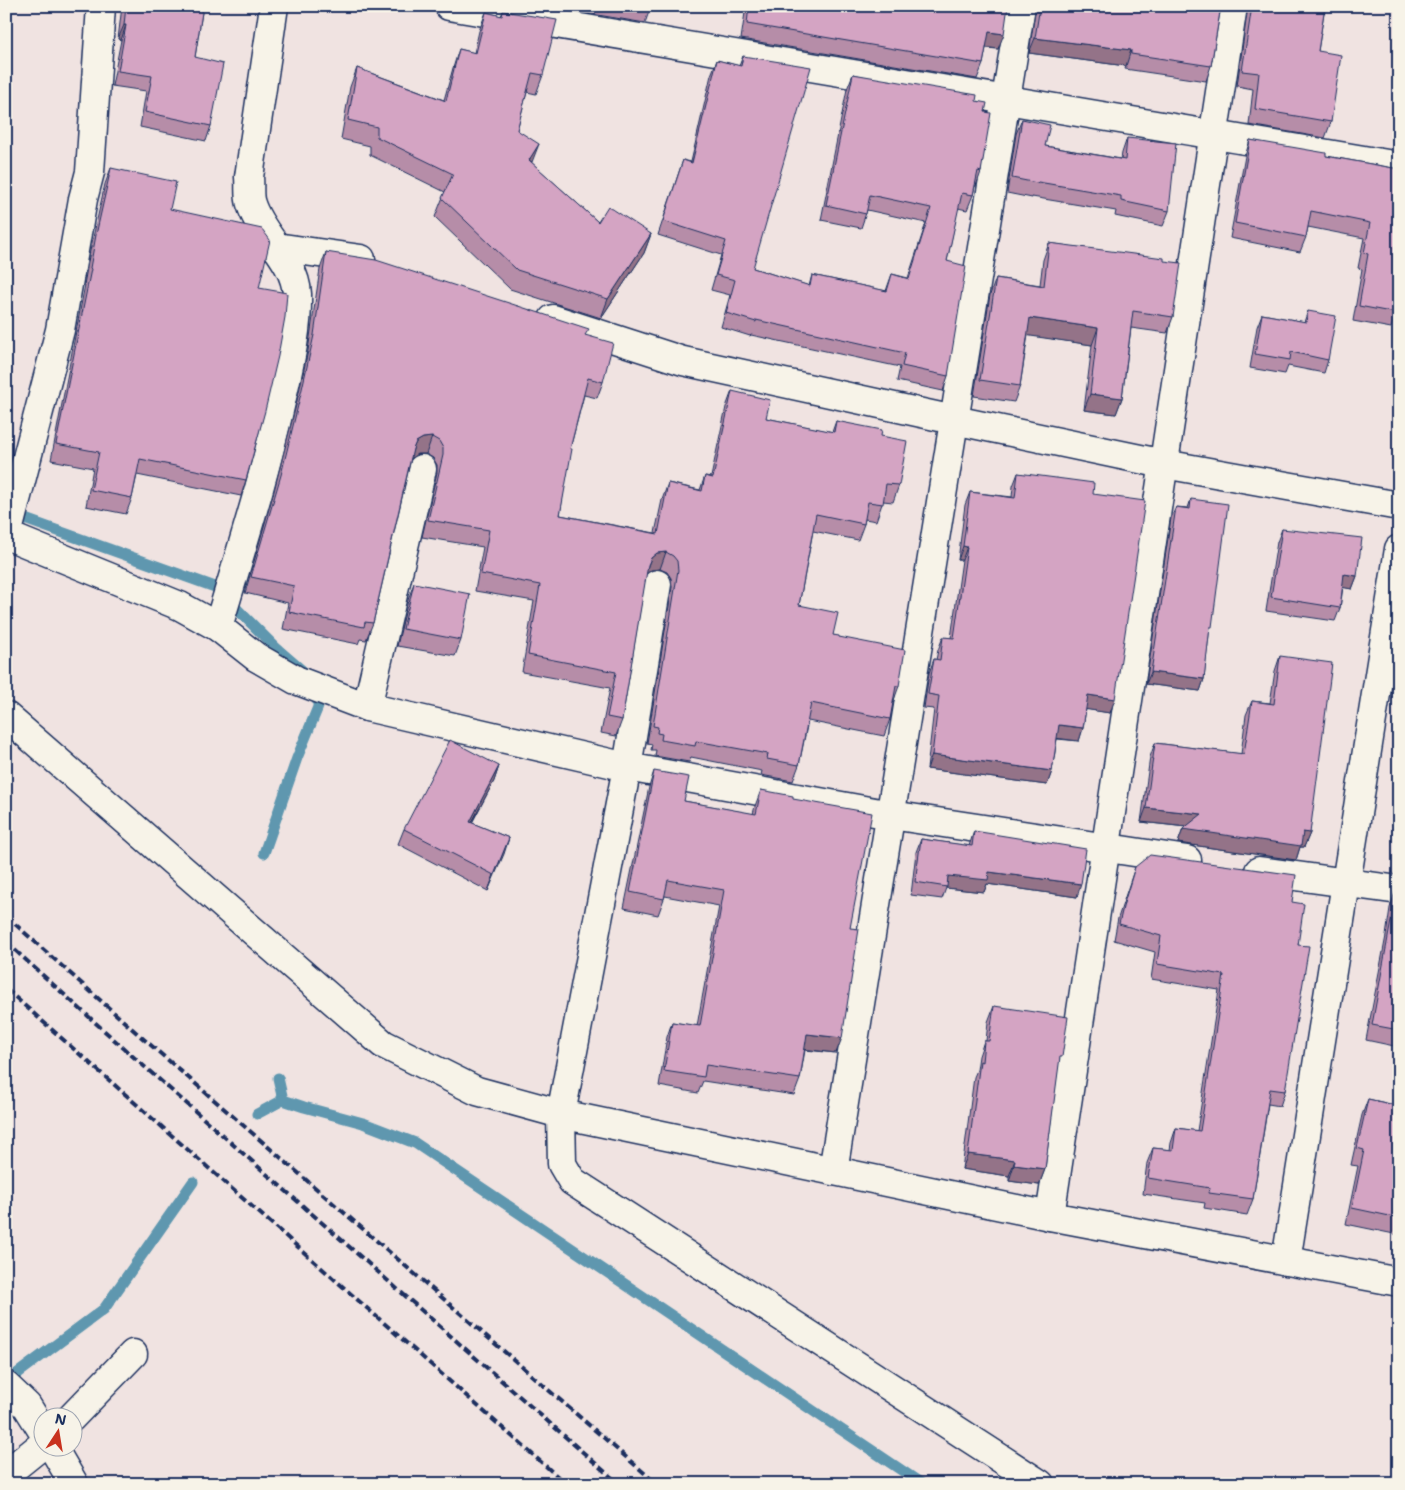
<svg xmlns="http://www.w3.org/2000/svg" width="1405" height="1490" font-family="'Shantell Sans',sans-serif">
  <style>
    .lines { fill: none; stroke-linecap: round; stroke-linejoin: round }
    .stream { stroke: #5e97af; stroke-width: 11 }
    .minor-casing { stroke: #1b2f5e; stroke-width: 31 }
    .minor { stroke: #f7f3e8; stroke-width: 28 }
    .rail { stroke: #1b2f5e; stroke-width: 4; stroke-dasharray: 8 4; stroke-linecap: butt }
    .wall { fill: #b68da8; stroke: #1b2f5e }
    .shaded-wall { fill: #947388; stroke: #1b2f5e }
    .building { fill: #d4a4c3; stroke: #1b2f5e }
  </style>
  <rect width="100%" height="100%" fill="#f0e3e1"/>
  <filter id="ink" filterUnits="userSpaceOnUse"><feTurbulence type="fractalNoise" baseFrequency=".02" numOctaves="2"/><feDisplacementMap in="SourceGraphic" scale="10" xChannelSelector="R" yChannelSelector="G"/><feConvolveMatrix kernelMatrix="1 2 1 2 8 2 1 2 1" color-interpolation-filters="sRGB"/></filter>
  <g filter="url(#ink)">
    <g class="lines">
      <!-- stream -->
      <g class="stream">
        <path d="M17,509l5,9 193,69 61,61 30,26"/>
        <path d="M264,853l33,-95 21,-51v-19"/>
        <path d="M278,1078l5,22"/>
        <path d="M257,1114l26,-14 21,7 59,16 52,20 507,341"/>
        <path d="M6,1382l98,-73 89,-127"/>
      </g>
      <!-- minor casing -->
      <g class="minor-casing">
        <g id="minor">
          <path d="M449,6l950,160"/>
          <path d="M276,247l85,12"/>
          <path d="M553,319l130,42 271,59 210,44 235,42"/>
          <path d="M6,535l174,71 38,21 38,30 40,23 71,27 260,60 264,48 296,45"/>
          <path d="M7,535l53,-205 23,-131 7,-27 11,-166"/>
          <path d="M657,584l-30,183 -66,347 1,50 10,17 468,303"/>
          <path d="M218,627c22,-74 46,-149 63,-225 8,-36 17,-71 16,-108 -2,-35 -36,-58 -46,-90 -3,-8 -1,-18 -2,-27l25,-171"/>
          <path d="M367,707l55,-238"/>
          <path d="M6,716l377,328 94,47 84,23 489,102 349,66"/>
          <path d="M1259,871l140,19"/>
          <path d="M833,1171l188,-1165"/>
          <path d="M1050,1216l183,-1210"/>
          <path d="M1286,1261l113,-712"/>
          <path d="M6,1386l21,20 15,24"/>
          <path d="M71,1418l62,-64"/>
          <path d="M53,1448l21,36"/>
          <path d="M6,1474l36,-29"/>
        </g>
      </g>
      <!-- minor -->
      <use href="#minor" class="minor"/>
      <!-- rail -->
      <g class="rail">
        <path d="M6,916l132,118 519,450"/>
        <path d="M6,942l123,111 490,431"/>
        <path d="M6,989l560,495"/>
      </g>
    </g>
    <!-- wall -->
    <g class="wall">
      <path d="M122,6h81l-8,51 16,69 -5,15 -66,-14 6,-36 -34,-5 9,-46 -3,-1z"/>
      <path d="M545,6h106l-6,17z"/>
      <path d="M746,6h262l-10,43 -12,-1 -3,16 -6,15 -236,-40z"/>
      <path d="M1036,6h185l-10,60 -5,15 -81,-12 1,-3 -97,-13z"/>
      <path d="M1248,6h77l-7,45 13,71 -6,16 -76,-13 4,-36 -16,-3z"/>
      <path d="M1388,6h11v2z"/>
      <path d="M503,11l40,64 -7,19 -9,-2 -10,38 15,33 66,59 53,12 -7,19 -43,65 -91,-29 -75,-72 10,-25 -75,-37v-9l-29,-7 9,-52 7,-19 87,32 9,-32 6,-19 15,4 5,-22 7,-19 15,4z"/>
      <path d="M743,56l10,212 56,18 3,-11 74,16 6,-17 16,4 18,-55 -59,-13 -6,18 -40,-8 26,-131 6,-15 123,27 9,11 -4,60 -5,14h-1l-2,9 -6,15 -9,-2 -11,53 1,115 -5,15 -46,-10 3,-14 -149,-32 -1,1 -29,-9 9,-32 -19,-5 10,-35 -63,-20 25,-75 8,2 20,-87 6,-15 22,6z"/>
      <path d="M1022,119l23,27 76,13 1,-6 5,-15 42,73 -6,15 -48,-10 1,-5 -84,-14v1l-25,-5 9,-59z"/>
      <path d="M1250,140l76,16 73,13 -1,106 -2,38 -5,15 -38,-7 9,-52 -4,-1 6,-30 -56,-11 -2,10 -6,15 -70,-14 15,-82z"/>
      <path d="M111,168l59,41 89,79 -13,192 -5,16 -104,-21 -5,23 -6,16 -40,-8 7,-38 -42,-8 34,-175h-1l6,-34 15,-67z"/>
      <path d="M1049,243l115,18 9,56 -6,16 -36,-5 -9,70 -6,16 -32,-4 8,-65 -64,-10 -8,51 -6,16 -40,-6 16,-101 6,-17 44,7 3,-25z"/>
      <path d="M326,252l261,84 16,46 -6,16 -13,-3 -14,54 -10,66 95,18 7,-33 6,-17 32,7 5,-14 6,1 15,-70 6,-16 34,27 66,14 4,-11 45,15 18,49 -6,17 -10,-1 -7,20 -11,-2 -1,5 -6,16 -45,-9 -14,74 34,30 6,2 60,49 -5,14 -4,19 -6,17 -76,-15 -9,44 -6,16 -32,-6 1,-4 -71,-14 -2,5 -34,-6 1,-6h-5l1,-6 -5,-1 25,-156 -1,-9 -4,-6 -7,-3 -9,1 -5,3 -24,147 -6,16 -15,-3 9,-45 -88,-16 12,-71 -59,-10 8,-44 -61,-10 15,-65v-7l-4,-7 -7,-4h-9l-6,5 -38,164 -7,17 -6,-1 -2,5 -75,-15 5,-26 -43,-10 29,-102 22,-86 12,-54 12,-82z"/>
      <path d="M1308,311l20,49 -4,13 -36,-7 -3,8 -35,-6 7,-41 5,-13 42,8z"/>
      <path d="M1018,473l75,21 17,219 -24,-4 -3,19 -4,13 -22,-2 -5,32 -5,14 -120,-16 7,-60 -10,-1 5,-35 5,-14 2,1 2,-10 5,-13 8,1 11,-78h-4l7,-55 5,-13 42,5 1,-11z"/>
      <path d="M1191,499l18,135 -5,45 -4,12 -54,-7 25,-166 5,-11 12,1z"/>
      <path d="M1282,529l75,47 -5,13 -9,-2 -3,21 -5,13 -69,-10 11,-69z"/>
      <path d="M414,583l47,57 -6,16 -58,-10 11,-46z"/>
      <path d="M1280,656l30,177 -6,14h-4l-4,13 -118,-17 5,-14 3,-2 -45,-5 9,-65 5,-14 86,11 5,-39 6,-14 18,2 5,-32z"/>
      <path d="M499,766l-5,15 -22,42 37,15 -21,53 -90,-47 6,-15z"/>
      <path d="M654,771l30,30 69,13 2,-8 6,-16 32,9 57,129 -14,125 -31,-3 -5,29 -6,16 -91,-14 -5,12 -39,-7 8,-49 5,-15 25,4 22,-120 -54,-10 -7,19 -34,-7 25,-121z"/>
      <path d="M974,831l103,66 -90,-13 -3,8 -38,-4 -4,11 -31,-4 5,-43 5,-13 48,7z"/>
      <path d="M1135,867l157,35 6,43 -13,146 -5,15 -12,-2 -15,95 -6,16 -43,-7 1,-5 -62,-9 4,-31 6,-15 17,2 1,-7 5,-15 21,3 22,-141 -68,-11 4,-27 -41,-12 4,-22z"/>
      <path d="M1395,892l4,1v154l-33,-7 20,-104 4,-28z"/>
      <path d="M994,1006l64,60 -13,103 -6,16 -30,-4v-5l-47,-7 12,-92 3,-7 2,-14 5,-15h2l2,-19z"/>
      <path d="M1368,1099l31,7v129l-53,-11 12,-58 -7,-1 11,-50z"/>
    </g>
    <!-- shaded-wall -->
    <g class="shaded-wall">
      <path d="M124,25h2l-5,15 -3,-1z"/>
      <path d="M989,32l15,2 -6,15 -15,-2z"/>
      <path d="M1035,38l96,12 -5,16 -97,-13z"/>
      <path d="M539,144l-7,18 -3,-2z"/>
      <path d="M651,234l-7,19 -43,65 7,-19z"/>
      <path d="M1030,318l68,10 -6,17 -68,-10z"/>
      <path d="M1090,394l32,4 -6,16 -32,-4z"/>
      <path d="M432,437l-6,17h-9l-7,5 3,-10 3,-7 7,-4z"/>
      <path d="M963,546l4,1 -5,13h-4z"/>
      <path d="M666,552l-6,17 -9,1 -6,5 -3,6 9,-23 6,-5z"/>
      <path d="M1344,574l13,2 -5,13 -12,-2z"/>
      <path d="M1151,672l53,7 -4,12 -54,-7z"/>
      <path d="M1088,695l27,4 -5,14 -27,-4z"/>
      <path d="M1059,725l24,3 -4,13 -25,-3z"/>
      <path d="M932,755l120,16 -5,14 -120,-16z"/>
      <path d="M499,766l-5,15 -30,56 6,-15z"/>
      <path d="M1146,808l56,6 -5,14 -56,-6z"/>
      <path d="M1183,829l120,3 7,1 -6,14h-4l-4,13 -118,-17z"/>
      <path d="M509,838l-5,16 -16,37 6,-16z"/>
      <path d="M989,872l92,12 -4,13 -90,-13 -3,8 -38,-4 2,-12z"/>
      <path d="M807,1034l35,4 -6,15 -34,-4z"/>
      <path d="M968,1154l47,6 -6,16 -47,-7z"/>
      <path d="M1014,1165l31,4 -6,16 -30,-4z"/>
    </g>
    <!-- building -->
    <g class="building">
      <path d="M126,6h77l-8,51 28,7 -12,62 -66,-14 7,-36 -34,-5 8,-46h-2z"/>
      <path d="M749,6h259l-4,28 -15,-2 -6,32 -236,-40z"/>
      <path d="M1040,6h181l-10,60 -80,-12v-4l-96,-12z"/>
      <path d="M1252,6h73l-7,45 23,4 -10,67 -76,-13 4,-36 -17,-2z"/>
      <path d="M503,11l54,9 -14,55 -11,-2 -15,57 22,14 -10,16 69,62 10,-16 43,28 -43,65 -91,-29 -75,-72 11,-24 -76,-37v-10l-29,-7 9,-52 89,33 13,-52 17,4 10,-41 16,4z"/>
      <path d="M743,56l68,11 -58,201 57,18 2,-11 75,16 5,-17 17,5 22,-71 -61,-13 -4,19 -40,-9 27,-131 124,21 -1,6 11,2 -2,9 6,1 -10,59 -3,-1 -5,24 -11,-2 -15,68 19,5 -18,110 -46,-10 3,-13 -149,-33v2l-30,-9 9,-33 -19,-5 10,-34 -63,-20 20,-61 9,3 25,-103 24,6z"/>
      <path d="M1022,119l28,6 -5,21 80,14 2,-22 49,5 -7,68 -48,-10v-5l-83,-14 -1,1 -25,-5z"/>
      <path d="M1250,140l76,13v3l73,13v101l-1,5h1v24l-3,14 -37,-7 9,-52 -4,-1 6,-30 -59,-12 -5,26 -71,-14z"/>
      <path d="M111,168l65,14 -6,27 92,20 8,11 -11,48 28,5 -2,24 -7,39 -13,55 -19,69 -106,-21 -8,39 -41,-8 8,-38 -43,-8 35,-175 -1,-1 6,-33z"/>
      <path d="M1049,243l115,15v3l17,2 -8,54 -40,-6 -11,87 -32,-4 8,-66 -68,-10 -10,68 -40,-6 16,-102 48,8z"/>
      <path d="M326,252l50,8 213,69 -4,6 28,8 -10,39 -15,-4 -18,71h2l-12,66 98,19 10,-51 34,8 3,-15 8,2 19,-87 38,9 -4,18 68,14 2,-11 46,9 -1,6 26,5 -8,44 -13,-1 -3,20 -15,-2 -4,22 -48,-10 -17,91 39,8 -5,22 6,1v1l66,13 -6,36h-3l-6,33 -79,-16 -12,62 -32,-6 1,-5 -72,-13 -1,5 -34,-6 1,-6 -5,-1 1,-6 -5,-1 25,-156 -1,-9 -4,-5 -7,-4 -9,1 -6,5 -3,7 -26,155 -15,-3 9,-45 -88,-17 12,-70 -59,-11 8,-44 -61,-10 15,-65v-7l-4,-7 -7,-4 -9,1 -7,4 -3,7 -40,174 -8,-1 -1,5 -75,-15 5,-26 -43,-9 30,-102 21,-86 12,-54z"/>
      <path d="M1308,311l28,5 -8,44 -37,-8 -1,8 -35,-6 7,-40 44,8z"/>
      <path d="M1018,473l76,10 -1,11 52,7 -30,198 -27,-4 -5,33 -24,-3 -7,46 -120,-16 7,-59 -11,-2 6,-35 6,1 3,-23 11,1 13,-91 -4,-1 7,-54 45,6z"/>
      <path d="M1191,499l37,5 -16,123h-2l-6,52 -53,-7 25,-165 14,2z"/>
      <path d="M1282,529l80,9 -5,38 -13,-2 -4,34 -69,-11z"/>
      <path d="M414,583l56,11 -9,46 -58,-11z"/>
      <path d="M1280,656l52,7 -22,170 -7,-1 -2,14 -118,-17 19,-15 -56,-6 9,-65 89,11 8,-53 22,3z"/>
      <path d="M450,740l49,26 -29,56 39,16 -15,37 -90,-46z"/>
      <path d="M654,771l35,6 -5,24 72,13 5,-24 32,6v3l79,14 -22,115 9,1 -17,109 -35,-4 -7,45 -94,-14 -2,12 -40,-6 8,-49 28,4 24,-136 -56,-10 -4,19 -34,-7z"/>
      <path d="M974,831l112,18 -5,35 -92,-12 -1,8 -40,-4 -1,11 -32,-5 6,-43 51,7z"/>
      <path d="M1150,855l146,20 -4,27 12,2 -6,41 11,1 -24,145 -15,-2 -17,110 -44,-6 1,-5 -62,-10 5,-30 20,2 3,-22 24,3 24,-156 -67,-11 4,-28 -42,-12 5,-21 11,-36z"/>
      <path d="M1395,892l4,1v137l-27,-5 19,-104z"/>
      <path d="M994,1006l74,11 -6,40h-2l-15,112 -31,-4 1,-5 -47,-6 12,-93 2,1 2,-21h5z"/>
      <path d="M1368,1099l31,7v112l-47,-10 12,-58 -7,-2z"/>
    </g>
  </g>
  <!-- margin -->
  <rect width="1405" height="1490" fill="none" stroke="#f7f3e8" stroke-width="25"/>
  <rect x="12" y="12" width="1380" height="1465" fill="none" stroke="#1b2f5e" stroke-width="2" filter="url(#ink)"/>
  <!-- north arrow -->
  <g transform="translate(58 1432) rotate(12)"><circle r="24" fill="#f7f3e8" stroke="#9fa5b1"/>
  <path d="M0-4L9 19L0 12L-9 19Z" fill="#c8321e"/>
  <text y="-8" font-size="14" font-weight="bold" text-anchor="middle" fill="#1b2f5e">N</text>
  </g>
</svg>
